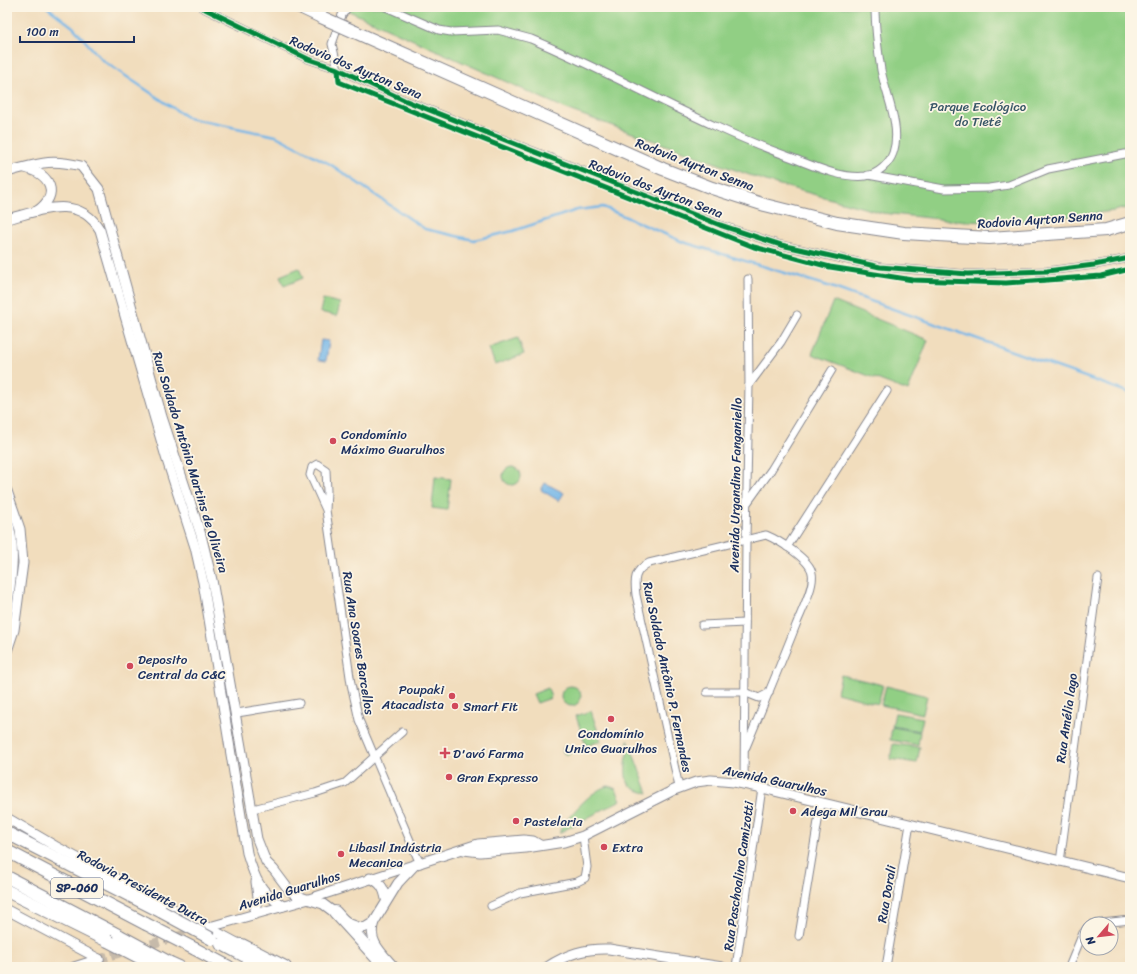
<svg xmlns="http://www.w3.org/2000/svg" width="1137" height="974" font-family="Sriracha,sans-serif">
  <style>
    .green { fill: #91cf84; stroke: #567f71 }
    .water { fill: #73b6e8; stroke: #4772a3 }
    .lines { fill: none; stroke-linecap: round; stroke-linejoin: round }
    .stream { stroke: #73b6e8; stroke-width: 2.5 }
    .secondary-tunnel { stroke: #c6baaa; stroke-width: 9; stroke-dasharray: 9 4.5; stroke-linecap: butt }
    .street-casing { stroke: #86868e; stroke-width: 9 }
    .secondary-casing { stroke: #86868e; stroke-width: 11 }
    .highway-casing { stroke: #86868e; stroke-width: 14 }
    .street { stroke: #fff; stroke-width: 7 }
    .secondary { stroke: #fff; stroke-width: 9 }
    .highway { stroke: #fff; stroke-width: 12 }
    .highway-bridge-casing { stroke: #86868e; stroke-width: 14; stroke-linecap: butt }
    .highway-bridge { stroke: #fff; stroke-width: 12 }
    .cycleway-casing { stroke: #fcf5e5; stroke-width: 8 }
    .cycleway { stroke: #00873e; stroke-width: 5 }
    .poi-dot { fill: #d1495b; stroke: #fcf5e5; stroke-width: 1.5 }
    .labels { text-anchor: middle; stroke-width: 3.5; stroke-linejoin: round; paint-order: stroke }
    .shield { fill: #fcf5e5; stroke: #5e6a86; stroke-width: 1 }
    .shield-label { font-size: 12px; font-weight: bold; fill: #1b2f5e }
    .street-label { font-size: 13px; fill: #1b2f5e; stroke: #fcf5e5 }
    .park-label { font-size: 13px; fill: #385768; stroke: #fcf5e5 }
    .poi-label { font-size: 13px; fill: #1b2f5e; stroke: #fcf5e5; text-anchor: start }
  </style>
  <rect width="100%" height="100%" fill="#fcf5e5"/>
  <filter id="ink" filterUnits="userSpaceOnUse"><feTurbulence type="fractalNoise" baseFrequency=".025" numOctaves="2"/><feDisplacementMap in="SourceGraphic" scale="8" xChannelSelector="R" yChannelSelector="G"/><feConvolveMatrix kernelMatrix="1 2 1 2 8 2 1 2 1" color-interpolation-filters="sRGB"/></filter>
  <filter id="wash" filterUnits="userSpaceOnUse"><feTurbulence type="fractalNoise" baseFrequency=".012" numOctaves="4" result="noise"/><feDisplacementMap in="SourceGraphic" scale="16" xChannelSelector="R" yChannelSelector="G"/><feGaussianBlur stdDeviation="0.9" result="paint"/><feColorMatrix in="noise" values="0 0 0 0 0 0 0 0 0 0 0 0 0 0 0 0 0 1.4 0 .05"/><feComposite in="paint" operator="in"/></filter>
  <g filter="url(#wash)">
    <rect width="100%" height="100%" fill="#f1ddbd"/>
    <!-- green -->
    <g class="green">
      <path d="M340,7h790v200l-16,4 -74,9 -42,2 -40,-1 -76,-8 -113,-31 -198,-71z"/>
      <path d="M299,268l4,10 -19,8 -4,-10z"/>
      <path d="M323,299l17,4 -3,13 -17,-4z"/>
      <path d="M833,301l95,39 -20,51 -96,-37z"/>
      <path d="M518,338l6,16 -29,11 -6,-17z"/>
      <circle cx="512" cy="476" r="9"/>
      <path d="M435,477l16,2 -4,31 -15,-2z"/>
      <path d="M841,675l42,10 -5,19 -41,-11z"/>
      <circle cx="571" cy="696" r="10"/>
      <path d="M886,686l41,10 -4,18 -42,-9z"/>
      <path d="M548,688l3,10 -14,5 -4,-9z"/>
      <path d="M591,711l10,30 -15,5 -10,-30z"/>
      <path d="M895,713l28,5 -3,13 -28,-5z"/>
      <path d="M892,727l28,5 -2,13 -28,-5z"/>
      <path d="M628,740l20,53c-34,-5 -19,-30 -20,-53z"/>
      <path d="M893,744l27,3 -3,16 -27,-4z"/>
      <circle cx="567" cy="750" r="4.5"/>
      <path d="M609,786l7,3 5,11 -62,33c6,-14 35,-46 50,-47z"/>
    </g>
    <!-- water -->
    <g class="water">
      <path d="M321,340l8,1 -3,20 -8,-1z"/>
      <path d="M545,483l19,10 -5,8 -18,-11z"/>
    </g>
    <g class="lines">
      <!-- stream -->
      <path class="stream" d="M47,7l26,20 29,33 86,58 88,18 54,28 95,65 49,11 39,-9 64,-21 26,-3 80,35 148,45 299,106"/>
    </g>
  </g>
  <g filter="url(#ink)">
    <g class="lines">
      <!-- secondary-tunnel -->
      <path class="secondary-tunnel" d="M99,959l101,-29"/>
      <!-- street casing -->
      <g class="street-casing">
        <g id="street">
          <path d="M201,7l107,52 30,10 66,31 316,125 61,20 99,22 88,7 79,-3 47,-6 36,-7"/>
          <path d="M386,7l53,23 12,2 47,-2 33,9c88,37 170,86 259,118 24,9 51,22 76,19 12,-2 23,-12 27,-23 9,-26 -7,-57 -12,-83 -3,-20 -6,-42 -6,-63"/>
          <path d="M338,69l-6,-25 10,-29 6,-8"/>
          <path d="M868,175l76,14 45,-1 20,-3 39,-16 82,-16"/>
          <path d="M749,385l32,-43 16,-27"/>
          <path d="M748,502l23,-32 61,-100"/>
          <path d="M326,510l-16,-35 2,-8 5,-3 9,6 1,21 -1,19 25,174 8,36 61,144"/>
          <path d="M787,547l100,-156"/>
          <path d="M702,625l43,-2"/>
          <path d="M707,692h37l15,6 10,-5"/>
          <path d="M237,713l62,-10"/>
          <path d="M744,784l2,-245 3,-154 -1,-106"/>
          <path d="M679,787l-43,-192c-2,-15 -2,-25 13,-32l117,-28c12,5 44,24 46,38 3,13 -11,39 -16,52 -16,41 -33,81 -50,122"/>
          <path d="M253,809l62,-16 30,-10 57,-51"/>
          <path d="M1060,862l38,-284"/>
          <path d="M491,906l29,-13 57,-11 8,-4 2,-11 -4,-31"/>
          <path d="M1093,924l37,-4"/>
          <path d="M799,936l22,-133"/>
          <path d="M736,967l26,-179"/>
          <path d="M886,967l24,-143"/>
          <path d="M1069,967l14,-34 4,-5"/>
        </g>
      </g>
      <!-- secondary casing -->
      <g class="secondary-casing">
        <g id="secondary">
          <path d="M25,168c25,6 36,26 12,43"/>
          <path d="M7,172c31,-8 41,-14 74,-6l18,23 63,228 39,118 11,45 45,259 9,23 8,8 15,20 8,6 26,8 27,20 11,4 5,-1 8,-5 24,-39 17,-18"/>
          <path d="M7,219c33,-8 71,-26 93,11l66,227 29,90 8,35 44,271c8,26 12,38 36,53"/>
          <path d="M7,491l13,38 3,34 -9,67 -7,21"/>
          <path d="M7,518c10,31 4,61 0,92"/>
          <path d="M7,818l48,28 184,98"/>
          <path d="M464,850l16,2 46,-4 38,-6 19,-6 91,-46 22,-8 15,-2 23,2 28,6 368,90"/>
          <path d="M370,878c11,5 14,10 16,21"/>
          <path d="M7,910l92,49"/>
          <path d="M254,914l4,-17 -2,-15"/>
          <path d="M374,922c-7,19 8,31 20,45"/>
          <path d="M213,926l96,-27 169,-55 46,-4 9,1 7,4"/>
          <path d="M74,967l25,-8"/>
          <path d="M547,967c20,-13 38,-19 62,-18l113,18"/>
        </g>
      </g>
      <!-- highway casing -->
      <g class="highway-casing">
        <g id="highway">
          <path d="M300,7l19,9"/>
          <path d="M355,32l308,137 49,19 53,17 72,18 67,10 85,5 117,-8 24,-7"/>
          <path d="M7,833l155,79"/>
          <path d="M7,851l139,73"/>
          <path d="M7,877l113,59"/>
          <path d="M7,891l101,50"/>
          <path d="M335,912l50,55"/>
          <path d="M221,944l21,1 43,22"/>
          <path d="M226,946l40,21"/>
          <path d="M195,949l34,18"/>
          <path d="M170,963l9,4"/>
        </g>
      </g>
      <!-- street -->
      <use href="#street" class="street"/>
      <!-- secondary -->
      <use href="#secondary" class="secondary"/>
      <!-- highway -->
      <use href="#highway" class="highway"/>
      <!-- highway-bridge casing -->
      <g class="highway-bridge-casing">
        <g id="highway-bridge">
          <path d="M319,16l36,16"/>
          <path d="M162,912l50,27"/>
          <path d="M146,924l49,25"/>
          <path d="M120,936l50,27"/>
          <path d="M108,941l48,25"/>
        </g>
      </g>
      <!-- highway-bridge -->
      <use href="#highway-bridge" class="highway-bridge"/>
      <!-- cycleway casing -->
      <g class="cycleway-casing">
        <g id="cycleway">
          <path d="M201,7l107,52 30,10 66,31 316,125 61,20 99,22 88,7 79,-3 47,-6 36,-7"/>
          <path d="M338,69l1,13 415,165 76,20 83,13 93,3 95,-7 29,-7"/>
        </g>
      </g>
      <!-- cycleway -->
      <use href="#cycleway" class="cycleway"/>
    </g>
  </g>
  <!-- markers -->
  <g class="poi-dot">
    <circle cx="333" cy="441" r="4"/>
    <circle cx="130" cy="666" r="4"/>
    <circle cx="452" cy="696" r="4"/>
    <circle cx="455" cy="706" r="4"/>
    <circle cx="611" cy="719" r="4"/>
    <path d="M443 747h4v4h4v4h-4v4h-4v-4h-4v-4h4z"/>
    <circle cx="449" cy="777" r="4"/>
    <circle cx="793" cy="811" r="4"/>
    <circle cx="516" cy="821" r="4"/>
    <circle cx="604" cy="847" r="4"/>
    <circle cx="341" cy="854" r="4"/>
  </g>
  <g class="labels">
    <!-- shield labels -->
    <rect class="shield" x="51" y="878" width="52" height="20" rx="3"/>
    <g class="shield-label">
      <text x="77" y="892">SP-060</text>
    </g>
    <!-- street labels -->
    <g class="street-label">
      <text transform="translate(356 67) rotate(23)" y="5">Rodovio dos Ayrton Sena</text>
      <text transform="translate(695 164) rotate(21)" y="5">Rodovia Ayrton Senna</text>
      <text transform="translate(656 188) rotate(21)" y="5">Rodovio dos Ayrton Sena</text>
      <text transform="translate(1040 219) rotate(-4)" y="5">Rodovia Ayrton Senna</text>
      <text transform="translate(191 462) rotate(73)" y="5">Rua Soldado Antônio Martins de Oliveira</text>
      <text transform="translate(735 485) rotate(-89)" y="5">Avenida Urgandino Fanganiello</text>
      <text transform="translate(359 643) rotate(81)" y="5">Rua Ana Soares Barcellos</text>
      <text transform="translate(668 677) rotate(78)" y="5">Rua Soldado Antônio P. Fernandes</text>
      <text transform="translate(1066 718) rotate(-82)" y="5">Rua Amélia lago</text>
      <text transform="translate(775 780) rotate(12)" y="5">Avenida Guarulhos</text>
      <text transform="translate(738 876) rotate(-82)" y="5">Rua Paschoalino Camizotti</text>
      <text transform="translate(143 887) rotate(28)" y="5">Rodovia Presidente Dutra</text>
      <text transform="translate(289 890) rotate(-17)" y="5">Avenida Guarulhos</text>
      <text transform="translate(886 894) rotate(-80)" y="5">Rua Dorali</text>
    </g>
    <!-- park labels -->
    <g class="park-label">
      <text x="978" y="111">Parque Ecológico<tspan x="978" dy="15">do Tietê</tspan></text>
    </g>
    <!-- poi labels -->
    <g class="poi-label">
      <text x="341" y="439">Condomínio<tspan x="341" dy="15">Máximo Guarulhos</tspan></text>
      <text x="138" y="664">Deposito<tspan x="138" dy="15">Central da C&amp;C</tspan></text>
      <text x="444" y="694" text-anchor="end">Poupaki<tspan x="444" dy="15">Atacadista</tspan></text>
      <text x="463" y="711">Smart Fit</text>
      <text x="611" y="738" text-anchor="middle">Condomínio<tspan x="611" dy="15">Unico Guarulhos</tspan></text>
      <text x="453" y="758">D'avó Farma</text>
      <text x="457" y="782">Gran Expresso</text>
      <text x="801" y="816">Adega Mil Grau</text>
      <text x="524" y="826">Pastelaria</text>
      <text x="349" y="852">Libasil Indústria<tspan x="349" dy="15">Mecanica</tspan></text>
      <text x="612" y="852">Extra</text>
    </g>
  </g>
  <!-- margin -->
  <rect width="1137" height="974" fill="none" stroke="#fcf5e5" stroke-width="24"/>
  <!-- north arrow -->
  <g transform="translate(1099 936) rotate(242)"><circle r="19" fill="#fcf5e5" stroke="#a2a6af"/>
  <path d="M0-3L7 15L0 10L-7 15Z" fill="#d1495b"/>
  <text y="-6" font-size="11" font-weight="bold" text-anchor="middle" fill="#1b2f5e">N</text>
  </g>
  <!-- scale -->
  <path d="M20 36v6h114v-6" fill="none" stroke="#1b2f5e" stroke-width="2"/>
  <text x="26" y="36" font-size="12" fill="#1b2f5e" stroke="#fcf5e5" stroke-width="3" paint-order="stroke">100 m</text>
</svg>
